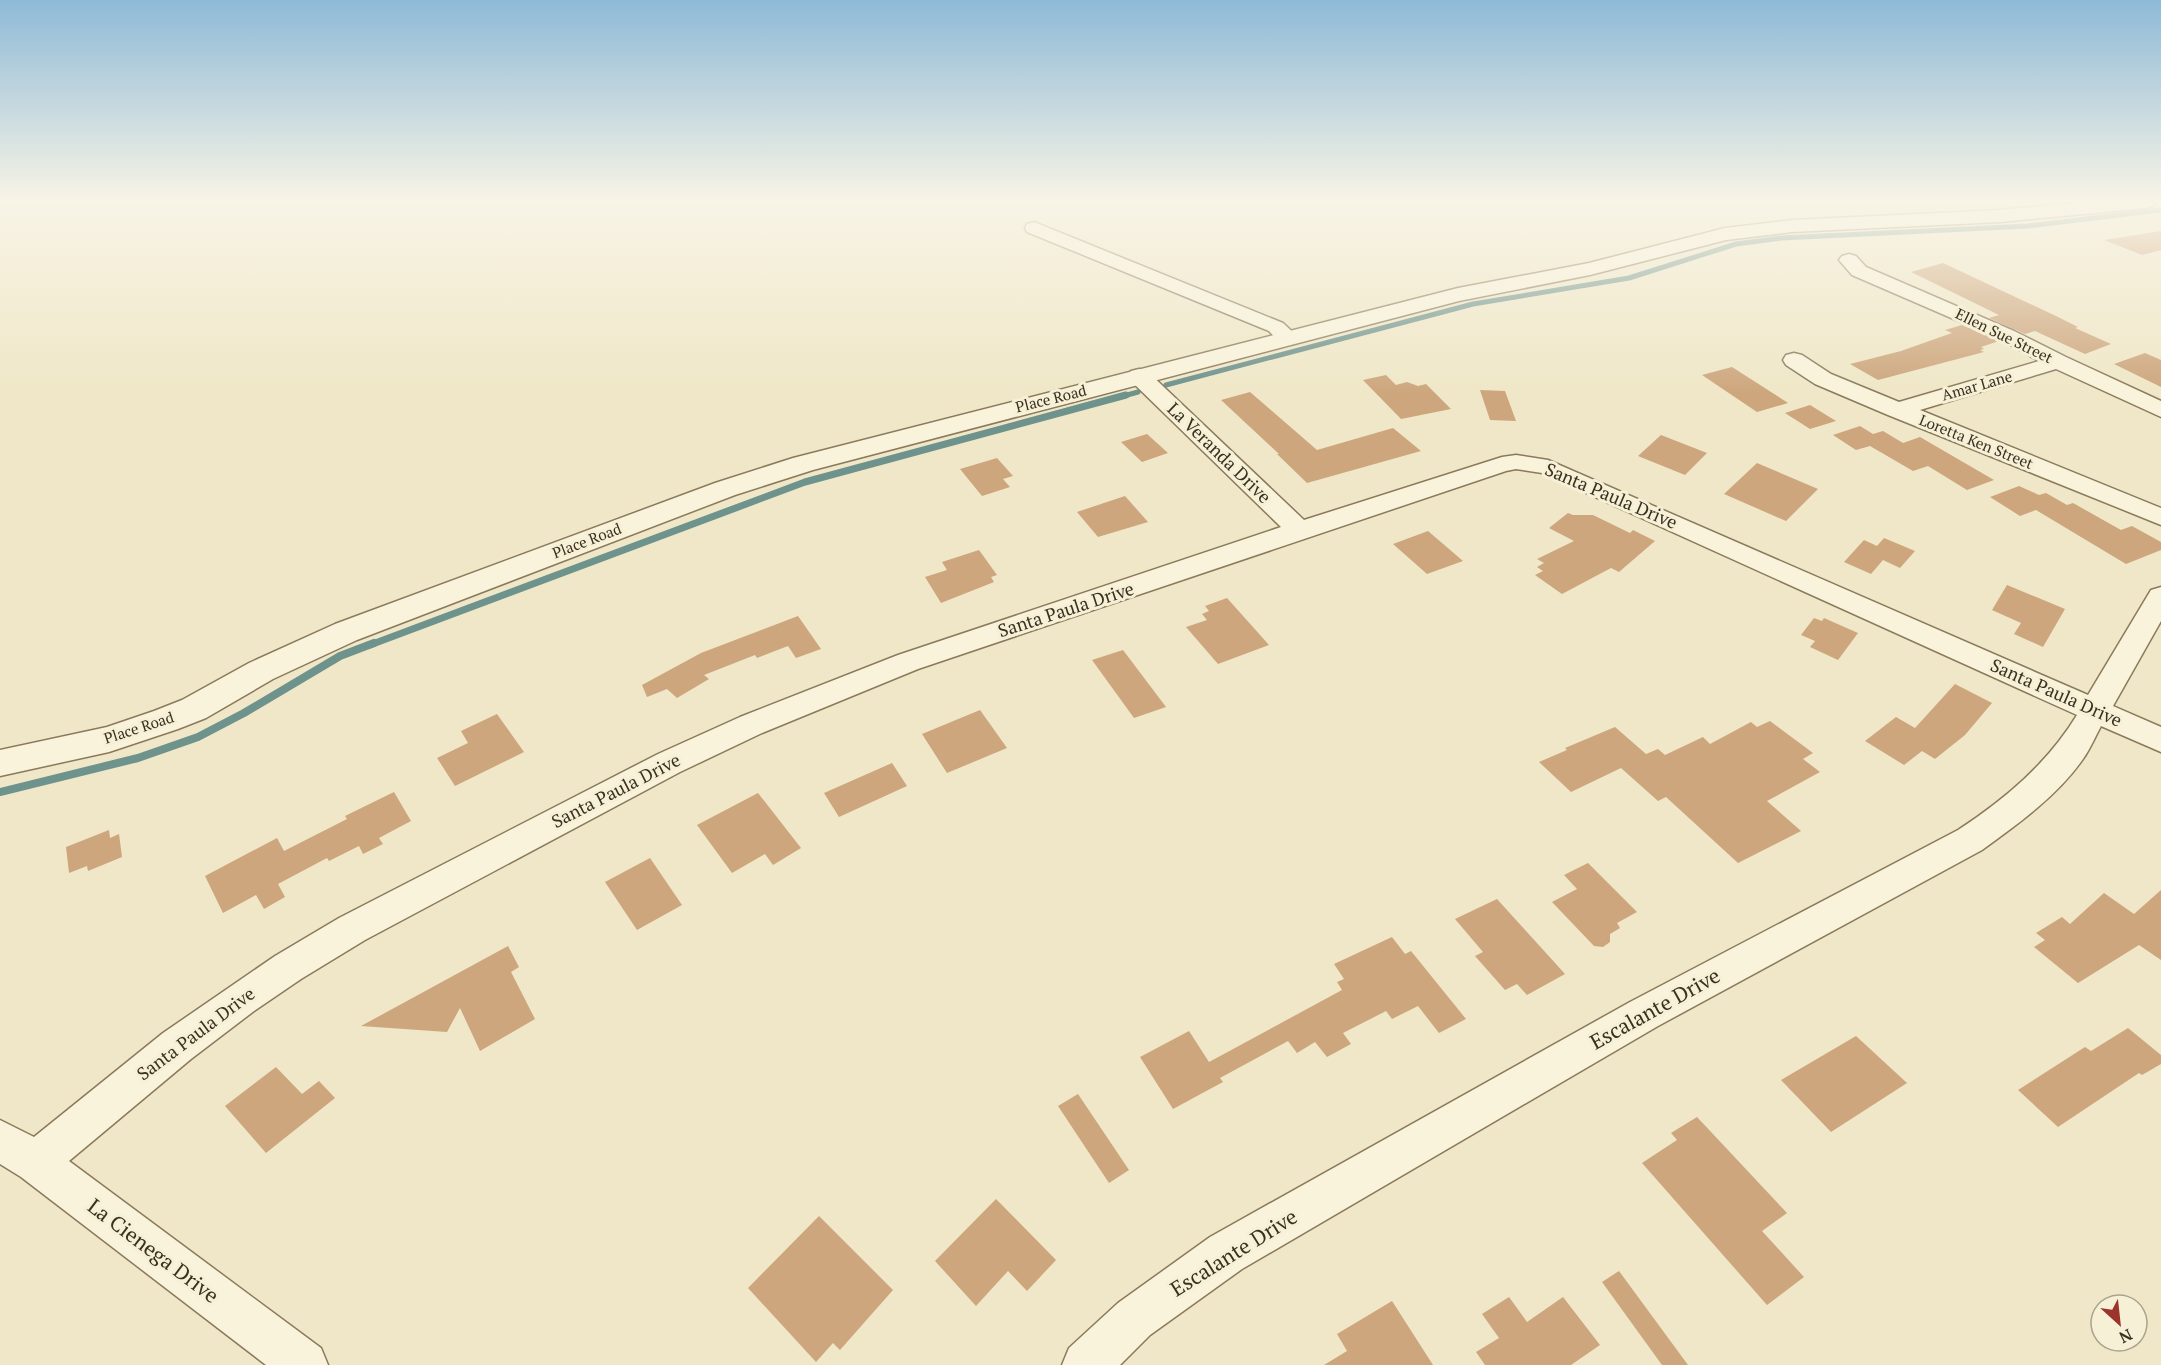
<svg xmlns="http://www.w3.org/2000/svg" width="2161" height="1365" font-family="'PT Serif',serif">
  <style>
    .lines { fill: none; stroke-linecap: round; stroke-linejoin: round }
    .stream-far2 { stroke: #6e928c; stroke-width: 5 }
    .stream-far1 { stroke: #6e928c; stroke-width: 7 }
    .stream { stroke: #6e928c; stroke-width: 8 }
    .building { fill: #cda67d }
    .minor-casing { stroke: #8b795c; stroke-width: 3 }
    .tertiary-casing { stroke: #8b795c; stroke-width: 3 }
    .minor { fill: #f9f3db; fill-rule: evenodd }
    .tertiary { fill: #f9f3db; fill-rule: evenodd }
    .labels { text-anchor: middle; stroke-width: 6; stroke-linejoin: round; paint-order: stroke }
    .far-street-label { font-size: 15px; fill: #3b3020; stroke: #f6f0d7 }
    .street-label { font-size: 18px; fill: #3b3020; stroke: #f6f0d7 }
    .near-street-label { font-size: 21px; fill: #3b3020; stroke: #f6f0d7 }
  </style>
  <rect width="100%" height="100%" fill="#efe7c7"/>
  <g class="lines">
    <!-- stream-far2 -->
    <g class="stream-far2">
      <path d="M1166,385l307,-81 156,-26 107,-34 45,-6 247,-12 133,-16"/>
      <path d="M1120,397l18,-5"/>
    </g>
    <!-- stream-far1 -->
    <path class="stream-far1" d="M370,645l435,-163 321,-87"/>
    <!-- stream -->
    <path class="stream" d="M0,792l138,-34 60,-21 46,-24 96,-57 34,-13"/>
  </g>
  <!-- building -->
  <g class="building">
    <path d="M2161,231v19l-19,5 -38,-15z"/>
    <path d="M1943,263l113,53 22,11 -3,1 36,16 -26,10 -50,-23 -10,3 -36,-16 10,-3 -88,-43z"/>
    <path d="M1962,325l37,16 -18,6 3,2 -4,1 4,2 -106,28 -28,-16 51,-13 51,-18 -7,-3z"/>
    <path d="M2145,353l16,7v27l-47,-23z"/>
    <path d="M1732,367l56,36 -31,9 -55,-37z"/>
    <path d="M1386,375l10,10 11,-3 11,4 8,-2 25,25 -50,10 -38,-39z"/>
    <path d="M1480,390l25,1 11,30 -26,-1z"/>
    <path d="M1250,392l67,58 76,-22 28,23 -114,32 -30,-29h2l-58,-54z"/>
    <path d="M1810,405l26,16 -26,8 -25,-16z"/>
    <path d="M1860,426l13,8 10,-3 20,12 17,-6 74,43 -27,10 -39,-24 -15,5 -43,-25 -14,4 -23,-15z"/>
    <path d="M1147,434l21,19 -26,9 -21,-20z"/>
    <path d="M1661,435l46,18 -22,22 -47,-19z"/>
    <path d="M997,458l16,18 -10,3 7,8 -28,9 -22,-27z"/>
    <path d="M1757,463l61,26 -32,32 -62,-27z"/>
    <path d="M2019,486l20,9 7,-2 21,12 6,-2 48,27 11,-4 29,16v8l-35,14 -90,-54 -16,6 -30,-19z"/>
    <path d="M1125,496l23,26 -50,15 -21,-25z"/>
    <path d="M1568,513l5,2h20l37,18 3,-3 22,11 -36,31 -8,-4 -49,26 -27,-19 8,-4 -6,-4 7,-4 -7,-4 37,-18 -25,-13z"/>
    <path d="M1428,531l35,30 -36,13 -34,-30z"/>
    <path d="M1884,538l31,13 -15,17 -17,-8 -12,14 -27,-12 20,-22 13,6z"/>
    <path d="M979,550l18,25 -6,2 3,5 -53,21 -16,-26 22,-7 -5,-8z"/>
    <path d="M2007,585l58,24 -22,38 -29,-13 7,-11 -29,-13z"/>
    <path d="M1227,598l42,47 -51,19 -32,-37 21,-7 -5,-6 7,-3 -4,-5z"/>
    <path d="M798,616l23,33 -25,9 -8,-12 -31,12 -2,-3 -51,20 5,4 -32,19 -10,-9 -20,8 -5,-12 59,-32z"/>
    <path d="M1814,618l8,3 2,-3 34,15 -20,27 -28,-13 5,-6 -14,-6z"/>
    <path d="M1123,650l43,57 -32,11 -42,-58z"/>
    <path d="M1955,684l37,19 -27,32 -30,24 -13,-8 -18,14 -39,-24 31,-24 19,11z"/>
    <path d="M980,710l27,38 -60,25 -25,-39z"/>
    <path d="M497,714l27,38 -69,34 -18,-28 31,-15 -7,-12z"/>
    <path d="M1770,721l43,32 -10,6 17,13 -53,29 34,30 -63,32 -72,-66 -8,4 -37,-33 -50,24 -32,-30 28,-12 -2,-2 50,-21 31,27 12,-5 7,6 38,-18 7,7 41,-22 6,5z"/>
    <path d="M892,763l15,23 -68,31 -15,-24z"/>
    <path d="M394,792l17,29 -32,17 4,6 -20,10 -4,-8 -30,15 -2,-3 -49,26 7,13 -21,12 -8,-14 -33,18 -18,-37 72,-38 7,13 63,-32 -2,-3z"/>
    <path d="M758,793l43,55 -28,17 -8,-11 -33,19 -35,-48z"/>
    <path d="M109,830l1,8 9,-4 3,23 -34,14 -1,-5 -18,7 -3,-26z"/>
    <path d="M650,858l32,47 -45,25 -32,-48z"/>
    <path d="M1588,863l49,49 -20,11 3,5 -10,6v8l-7,5 -9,-1 -42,-44 25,-13 -13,-14z"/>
    <path d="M2161,890v70l-22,-15 -61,38 -44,-36 11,-7 -9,-7 26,-16 8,7 34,-31 30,21z"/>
    <path d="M1497,899l68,75 -38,21 -10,-11 -12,6 -30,-34 8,-4 -28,-33z"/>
    <path d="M1392,937l13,17 6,-3 55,68 -27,14 -21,-27 -26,13 -6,-8 -43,22 8,11 -24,13 -12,-15 -18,11 -9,-12 -68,37 3,4 -50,27 -33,-52 49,-26 20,31 133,-72 -5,-8 7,-3 -10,-15z"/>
    <path d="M508,946l11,21 -8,5 24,47 -55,32 -20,-43 -13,24 -86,-6z"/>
    <path d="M2128,1028l33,27v9l-19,11 -3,-2 -81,54 -40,-37 67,-43 6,4z"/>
    <path d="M1856,1036l51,47 -76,49 -50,-52z"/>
    <path d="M276,1067l26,27 17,-13 16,17 -69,55 -41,-47z"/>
    <path d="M1078,1094l51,76 -20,13 -51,-77z"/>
    <path d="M1697,1117l90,96 -25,18 42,46 -37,28 -125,-142 35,-23 -6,-7z"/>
    <path d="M996,1199l60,61 -29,31 -19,-20 -32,35 -41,-45z"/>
    <path d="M819,1216l74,74 -53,60 -7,-7 -17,19 -68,-74z"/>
    <path d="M1619,1271l69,94h-26l-60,-83z"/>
    <path d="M1509,1297l18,25 36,-25 37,48 -29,20h-86l-9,-13 23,-14 -17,-24z"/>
    <path d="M1392,1301l41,64h-109l23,-14 -10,-17z"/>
  </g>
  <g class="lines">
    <!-- minor casing -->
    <g class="minor-casing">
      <g id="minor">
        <path d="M1034,222l249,101 15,14 -4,4c-12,4 -17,-1 -25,-10l-242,-99 -2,-4 2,-4z"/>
        <path d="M1849,254l7,2 10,11 148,64 52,26 95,44v16l-105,-48 -136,41 241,98v17l-273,-110 -73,-31 -29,-19 -3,-5 3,-5 8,-2 8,2 29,19 68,28 140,-41 -39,-22 -148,-64 -13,-15 3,-4z"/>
        <path d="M1139,369l8,2 157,149 198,-63 14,-2 32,5 540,235 63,-105 10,-3v34l-48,85 48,21v25l-60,-26c-6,11 -11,23 -18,33 -26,37 -65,65 -101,91l-324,176 -416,243 -92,66 -30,30h-58l7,-17 49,-45 92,-66 420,-235 328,-172c47,-31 89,-66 119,-115l-535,-242 -26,-4 -10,2 -588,198 -156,64 -82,39 -315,168 -64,39 -47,32 -63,48 -122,102 252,187 7,17h-62l-245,-188 -21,-13v-44l34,17 129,-104 112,-77 64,-38 319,-164 82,-37 158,-62 383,-128 -150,-146 -3,-5 3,-5z"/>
      </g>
    </g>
    <!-- tertiary casing -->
    <g class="tertiary-casing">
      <path id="tertiary" d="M2085,202h71l-3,4 -7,2 -145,14 -209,10 -66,8 -136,35 -131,26 -646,169 -78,25 -378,145 -84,39 -67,39 -28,11 -69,23 -109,24v-26l107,-23 47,-16 28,-11 67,-37 86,-39 380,-141 78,-25 665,-170 131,-25 136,-35 67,-8 209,-10z"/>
    </g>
    <!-- minor -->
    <use href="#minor" class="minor"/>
    <!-- tertiary -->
    <use href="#tertiary" class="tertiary"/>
  </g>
  <!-- sky -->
  <linearGradient id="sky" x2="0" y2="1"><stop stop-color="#8ebad7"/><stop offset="0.51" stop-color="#f8f4e6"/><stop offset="1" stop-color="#f8f4e6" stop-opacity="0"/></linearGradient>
  <rect width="2161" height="393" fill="url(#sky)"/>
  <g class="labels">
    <!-- far-street labels -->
    <g class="far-street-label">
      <text transform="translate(2004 336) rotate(26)" y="5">Ellen Sue Street</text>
      <text transform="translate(1977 386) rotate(-16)" y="5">Amar Lane</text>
      <text transform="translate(1051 399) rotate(-14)" y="5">Place Road</text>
      <text transform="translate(1976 442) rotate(22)" y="5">Loretta Ken Street</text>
      <text transform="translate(587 541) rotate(-21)" y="5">Place Road</text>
      <text transform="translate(139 728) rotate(-18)" y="5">Place Road</text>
    </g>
    <!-- street labels -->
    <g class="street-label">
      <text transform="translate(1219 453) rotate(44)" y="6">La Veranda Drive</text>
      <text transform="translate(1611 496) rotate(23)" y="6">Santa Paula Drive</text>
      <text transform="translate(1066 610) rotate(-18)" y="6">Santa Paula Drive</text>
      <text transform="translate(2056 693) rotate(24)" y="6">Santa Paula Drive</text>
      <text transform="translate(616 791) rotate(-27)" y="6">Santa Paula Drive</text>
      <text transform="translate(196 1034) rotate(-37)" y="6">Santa Paula Drive</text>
    </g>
    <!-- near-street labels -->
    <g class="near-street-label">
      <text transform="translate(1655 1009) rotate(-29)" y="7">Escalante Drive</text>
      <text transform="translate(153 1251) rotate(37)" y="7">La Cienega Drive</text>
      <text transform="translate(1234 1253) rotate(-32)" y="7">Escalante Drive</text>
    </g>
  </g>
  <!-- north arrow -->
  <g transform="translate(2119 1323) rotate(153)"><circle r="28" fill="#f6f0d7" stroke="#aba38e" stroke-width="1.5"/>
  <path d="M0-4.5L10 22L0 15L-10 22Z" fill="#9b352b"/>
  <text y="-9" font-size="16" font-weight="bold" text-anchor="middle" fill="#3b3020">N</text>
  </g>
</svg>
